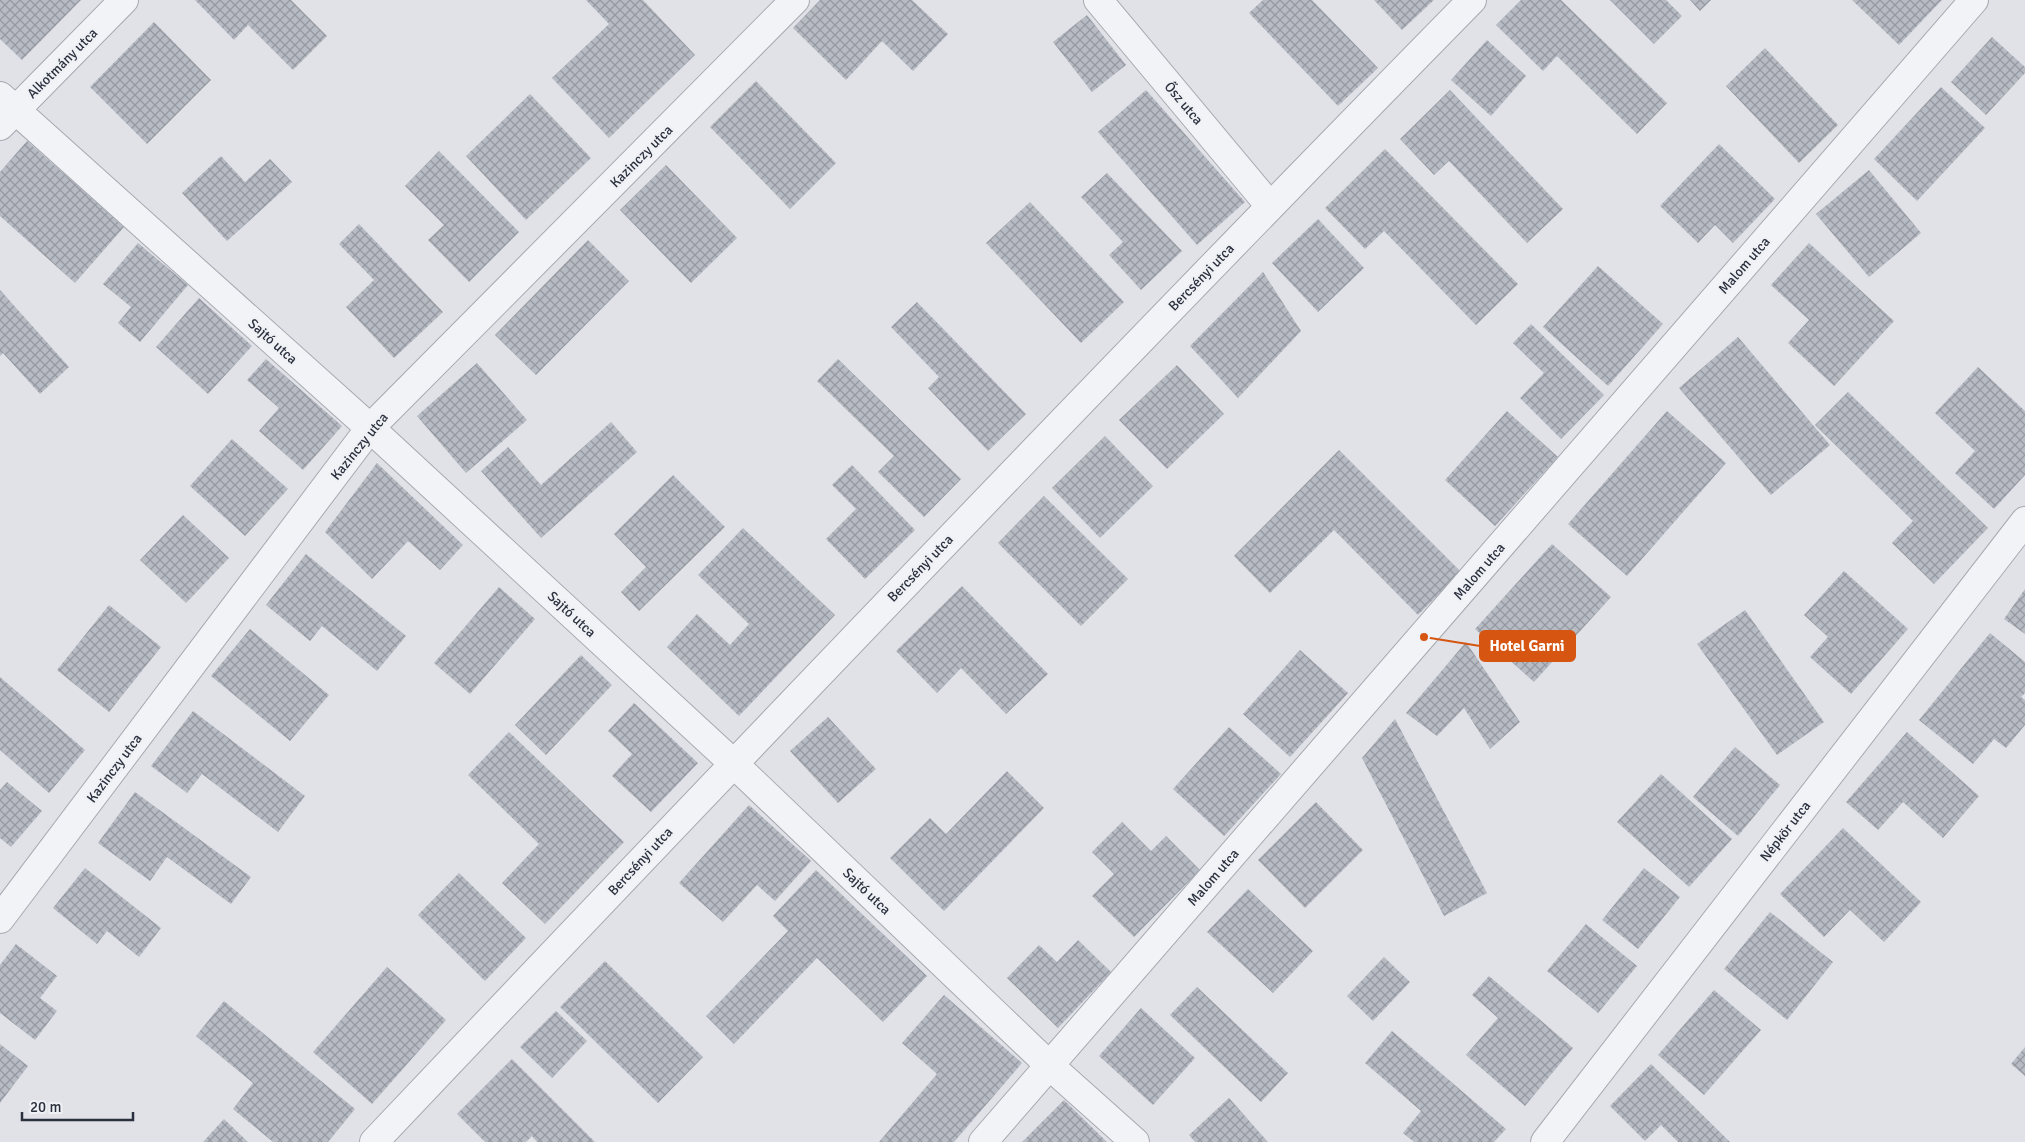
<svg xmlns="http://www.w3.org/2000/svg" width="2025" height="1142" font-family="Signika,sans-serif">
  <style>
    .building { fill: url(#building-cross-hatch) }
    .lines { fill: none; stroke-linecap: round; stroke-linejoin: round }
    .street-casing { stroke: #a6a9b1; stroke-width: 30 }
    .street { stroke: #f2f3f6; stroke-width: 28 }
    .labels { text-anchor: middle; stroke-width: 5; stroke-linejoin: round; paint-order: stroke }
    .street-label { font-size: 14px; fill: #2a303d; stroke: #eff1f5 }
    .leader { fill: none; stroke: #d55511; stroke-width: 2 }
    .callout-dot { fill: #d55511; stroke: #eff1f5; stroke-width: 2 }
    .callout { fill: #d55511; stroke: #d55511; stroke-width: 2 }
    .callout-label { font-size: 15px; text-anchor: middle; font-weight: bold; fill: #fff }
  </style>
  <defs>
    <pattern id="building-cross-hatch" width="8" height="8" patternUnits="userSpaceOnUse" patternTransform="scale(1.25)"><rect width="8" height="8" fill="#b7bbc4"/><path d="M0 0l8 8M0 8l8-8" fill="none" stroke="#9598a0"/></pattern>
  </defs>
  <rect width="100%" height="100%" fill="#e0e2e7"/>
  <!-- building -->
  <g class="building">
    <path d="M0,0h81l-59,60 -22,-21z"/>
    <path d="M195,0h96l36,36 -34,34 -45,-45 -14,15z"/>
    <path d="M586,0h57l52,55 -86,83 -57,-60 57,-54z"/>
    <path d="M820,0h92l36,34 -35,37 -31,-30 -36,39 -53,-52z"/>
    <path d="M1263,0h49l66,68 -40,38 -89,-93z"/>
    <path d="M1374,0h60l-32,30z"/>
    <path d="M1521,0h40l106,103 -30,31 -80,-78 -14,15 -47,-46z"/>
    <path d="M1610,0h56l16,16 -28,28z"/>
    <path d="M1690,0h21l-11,11z"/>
    <path d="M1852,0h90l-43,45z"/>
    <path d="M1087,15l39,50 -34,27 -39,-50z"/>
    <path d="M154,22l57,58 -64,64 -57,-57z"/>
    <path d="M1992,37l33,30v6l-39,42 -35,-33z"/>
    <path d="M1487,40l39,36 -35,40 -40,-36z"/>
    <path d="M1765,48l73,77 -39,38 -73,-77z"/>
    <path d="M756,81l80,82 -46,46 -80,-82z"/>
    <path d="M1941,87l44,41 -68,73 -43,-42z"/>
    <path d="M1146,90l99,112 -48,43 -99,-113z"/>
    <path d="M1450,90l113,119 -36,34 -78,-82 -15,14 -34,-36z"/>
    <path d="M530,94l61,64 -65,62 -60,-64z"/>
    <path d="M27,141l97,86 -49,56 -75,-67v-44z"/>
    <path d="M1719,144l56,55 -42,44 -18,-18 -17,18 -38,-37z"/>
    <path d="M1385,149l133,135 -42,41 -92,-94 -19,18 -40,-41z"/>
    <path d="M439,151l80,81 -50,50 -41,-42 16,-15 -39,-39z"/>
    <path d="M221,156l24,26 25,-23 22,23 -65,59 -45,-48z"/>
    <path d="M666,165l71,73 -46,45 -71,-73z"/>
    <path d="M1869,170l52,63 -52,44 -53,-63z"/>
    <path d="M1107,173l75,78 -41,39 -32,-35 14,-13 -42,-45z"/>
    <path d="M1030,202l94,100 -43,41 -95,-100z"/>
    <path d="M1318,219l46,49 -46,44 -46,-49z"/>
    <path d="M359,224l84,88 -49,46 -48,-51 28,-27 -35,-36z"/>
    <path d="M588,240l41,41 -93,94 -41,-40z"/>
    <path d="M138,243l50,42 -48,57 -22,-19 13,-16 -28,-23z"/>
    <path d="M1809,243l85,78 -60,65 -46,-43 21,-23 -38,-35z"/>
    <path d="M1598,266l65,58 -55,62 -65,-59z"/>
    <path d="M1263,272l38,59 -63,67 -48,-52z"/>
    <path d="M0,290l69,77 -29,27 -37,-41 -3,3z"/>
    <path d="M199,298l53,48 -44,48 -52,-47z"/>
    <path d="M917,302l109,112 -38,37 -60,-63 11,-11 -48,-50z"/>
    <path d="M1531,324l73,71 -43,44 -41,-41 24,-25 -31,-30z"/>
    <path d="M1738,337l92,108 -59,50 -92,-107z"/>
    <path d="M266,359l76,67 -39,44 -44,-39 20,-23 -32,-28z"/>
    <path d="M838,359l123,120 -37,38 -46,-45 16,-16 -77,-75z"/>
    <path d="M477,363l50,57 -61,53 -49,-57z"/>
    <path d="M1177,365l47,49 -57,55 -48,-49z"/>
    <path d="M1978,367l47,44v64l-31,34 -39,-36 20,-22 -40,-38z"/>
    <path d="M1848,392l140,136 -54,56 -42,-41 21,-22 -98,-96z"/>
    <path d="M1507,411l51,46 -63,69 -50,-46z"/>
    <path d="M1667,411l59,52 -99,113 -59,-52z"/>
    <path d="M611,422l26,30 -96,86 -60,-67 27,-24 33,38z"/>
    <path d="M1105,436l48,50 -53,52 -48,-50z"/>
    <path d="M232,439l56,50 -43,47 -55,-50z"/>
    <path d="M1339,450l122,122 -43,43 -84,-85 -64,63 -36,-37z"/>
    <path d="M377,463l86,82 -23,25 -32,-29 -36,38 -47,-47z"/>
    <path d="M852,465l63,65 -50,49 -39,-40 30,-30 -24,-24z"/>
    <path d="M673,475l52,52 -86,84 -18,-19 25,-25 -32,-33z"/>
    <path d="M1044,496l84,83 -47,47 -83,-83z"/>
    <path d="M183,515l46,43 -43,45 -46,-43z"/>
    <path d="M743,528l92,87 -96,101 -72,-69 30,-33 33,31 19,-21 -51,-49z"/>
    <path d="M1552,544l59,53 -77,85 -59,-53z"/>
    <path d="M306,554l100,82 -29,35 -55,-45 -12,15 -44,-36z"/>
    <path d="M1844,571l64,58 -57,65 -41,-37 18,-20 -24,-22z"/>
    <path d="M962,586l86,88 -42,40 -45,-46 -24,25 -41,-42z"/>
    <path d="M499,587l36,32 -65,75 -36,-31z"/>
    <path d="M2025,589v45l-21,-15z"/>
    <path d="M109,605l52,42 -52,65 -52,-42z"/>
    <path d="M1745,610l79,112 -47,33 -80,-111z"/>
    <path d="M250,629l79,66 -39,46 -79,-65z"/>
    <path d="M1990,633l35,29v31l-4,4 4,3v25l-19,23 -12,-9 -21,25 -54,-44z"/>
    <path d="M1466,642l54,80 -30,27 -26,-41 -27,28 -31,-23z"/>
    <path d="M1300,650l48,43 -58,64 -47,-43z"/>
    <path d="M581,655l31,30 -66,70 -31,-30z"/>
    <path d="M0,677l85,73 -36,43 -49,-43z"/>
    <path d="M634,703l64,60 -47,49 -39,-36 20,-22 -24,-23z"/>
    <path d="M193,711l112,85 -27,36 -76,-58 -15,19 -36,-27z"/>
    <path d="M828,717l48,52 -38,34 -48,-52z"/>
    <path d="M1395,719l92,174 -43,23 -82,-158z"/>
    <path d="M1229,727l52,47 -57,62 -51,-47z"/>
    <path d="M509,732l115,110 -79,82 -43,-41 37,-39 -71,-69z"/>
    <path d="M1907,732l72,64 -36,42 -40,-36 -25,28 -32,-28z"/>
    <path d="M1735,747l45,38 -42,51 -45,-39z"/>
    <path d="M1007,771l37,37 -100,103 -54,-53 40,-40 16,16z"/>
    <path d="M1661,774l71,65 -43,48 -72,-65z"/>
    <path d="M7,782l35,29 -31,36 -11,-9v-48z"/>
    <path d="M135,792l116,85 -20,27 -64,-47 -17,24 -52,-38z"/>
    <path d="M1316,802l47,48 -58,58 -47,-48z"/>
    <path d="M749,805l62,56 -36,40 -18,-16 -34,37 -44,-39z"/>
    <path d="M1122,822l29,29 15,-15 34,34 -66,67 -42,-41 22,-22 -22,-22z"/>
    <path d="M1843,828l78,74 -37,40 -34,-32 -26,27 -44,-43z"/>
    <path d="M85,868l76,60 -22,29 -32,-26 -10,13 -44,-36z"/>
    <path d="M1644,868l36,29 -42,52 -36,-29z"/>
    <path d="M816,870l111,106 -44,46 -66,-64 -83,86 -28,-28 82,-85 -15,-15z"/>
    <path d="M459,873l67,65 -41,43 -67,-66z"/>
    <path d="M1248,889l65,62 -40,42 -66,-61z"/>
    <path d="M1770,912l63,50 -46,58 -63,-51z"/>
    <path d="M1586,924l51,42 -39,47 -51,-42z"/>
    <path d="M1078,940l33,32 -53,56 -51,-50 32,-33 18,17z"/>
    <path d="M16,944l41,32 -17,22 17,13 -22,29 -35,-27v-48z"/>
    <path d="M1384,957l26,25 -37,39 -26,-25z"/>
    <path d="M605,961l98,96 -45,46 -98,-96z"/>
    <path d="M387,967l59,53 -74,84 -59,-52z"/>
    <path d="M1489,976l84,72 -48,58 -59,-51 32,-37 -26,-23z"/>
    <path d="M1197,987l91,86 -27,29 -91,-87z"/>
    <path d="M1714,990l47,40 -57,65 -46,-40z"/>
    <path d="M944,995l78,68 -68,79h-75l58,-68 -35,-31z"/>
    <path d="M224,1001l131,108 -27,33h-55l-40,-33 20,-26 -57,-47z"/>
    <path d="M1141,1008l54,50 -42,47 -54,-49z"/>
    <path d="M556,1011l31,30 -35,37 -32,-31z"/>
    <path d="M1392,1031l114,98 -12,13h-80l-11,-9 18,-22 -56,-48z"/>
    <path d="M0,1044l28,22 -28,37z"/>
    <path d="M2025,1047v29l-14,-12z"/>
    <path d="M512,1059l83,83h-58l-5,-6 -6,6h-41l-28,-28z"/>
    <path d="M1651,1064l79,78h-52l-17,-17 -16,16 -35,-35z"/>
    <path d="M1229,1098l39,44h-73l-6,-7z"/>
    <path d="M1064,1100l43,42h-85z"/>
    <path d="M224,1119l24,23h-45z"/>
  </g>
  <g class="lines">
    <!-- street casing -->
    <g class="street-casing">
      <g id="street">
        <path d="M1098,0l172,206"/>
        <path d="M0,96l370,332 363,335 317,303 85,76"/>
        <path d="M0,126l124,-126"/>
        <path d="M0,919l370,-491 425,-428"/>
        <path d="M374,1142c363,-383 728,-765 1098,-1142"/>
        <path d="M983,1142l991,-1142"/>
        <path d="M1545,1142l480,-621"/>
      </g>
    </g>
    <!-- street -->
    <use href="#street" class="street"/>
  </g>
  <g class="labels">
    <!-- street labels -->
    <g class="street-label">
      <text transform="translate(62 63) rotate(-45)" y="5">Alkotmány utca</text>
      <text transform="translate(1184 103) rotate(50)" y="5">Ősz utca</text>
      <text transform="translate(641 156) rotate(-45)" y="5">Kazinczy utca</text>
      <text transform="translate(1744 265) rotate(-49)" y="5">Malom utca</text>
      <text transform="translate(1201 277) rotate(-46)" y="5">Bercsényi utca</text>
      <text transform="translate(273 341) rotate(42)" y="5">Sajtó utca</text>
      <text transform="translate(359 446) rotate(-51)" y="5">Kazinczy utca</text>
      <text transform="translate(920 568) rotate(-46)" y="5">Bercsényi utca</text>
      <text transform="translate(1479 571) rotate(-49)" y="5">Malom utca</text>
      <text transform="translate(572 614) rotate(43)" y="5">Sajtó utca</text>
      <text transform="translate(114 768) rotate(-53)" y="5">Kazinczy utca</text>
      <text transform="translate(1785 831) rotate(-52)" y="5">Népkör utca</text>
      <text transform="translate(640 861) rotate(-47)" y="5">Bercsényi utca</text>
      <text transform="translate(1213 877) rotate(-49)" y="5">Malom utca</text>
      <text transform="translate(867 891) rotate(44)" y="5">Sajtó utca</text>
    </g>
  </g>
  <!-- callouts -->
  <path class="leader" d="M1424 637L1480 646"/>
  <circle class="callout-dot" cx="1424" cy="637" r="5"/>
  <rect class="callout" x="1480" y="631" width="95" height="30" rx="5"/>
  <g class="callout-label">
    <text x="1527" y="651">Hotel Garni</text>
  </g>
  <!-- scale -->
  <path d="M22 1112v8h111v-8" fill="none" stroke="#2a303d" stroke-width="2.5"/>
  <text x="30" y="1112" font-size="15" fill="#2a303d" stroke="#eff1f5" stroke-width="4" paint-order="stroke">20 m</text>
</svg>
